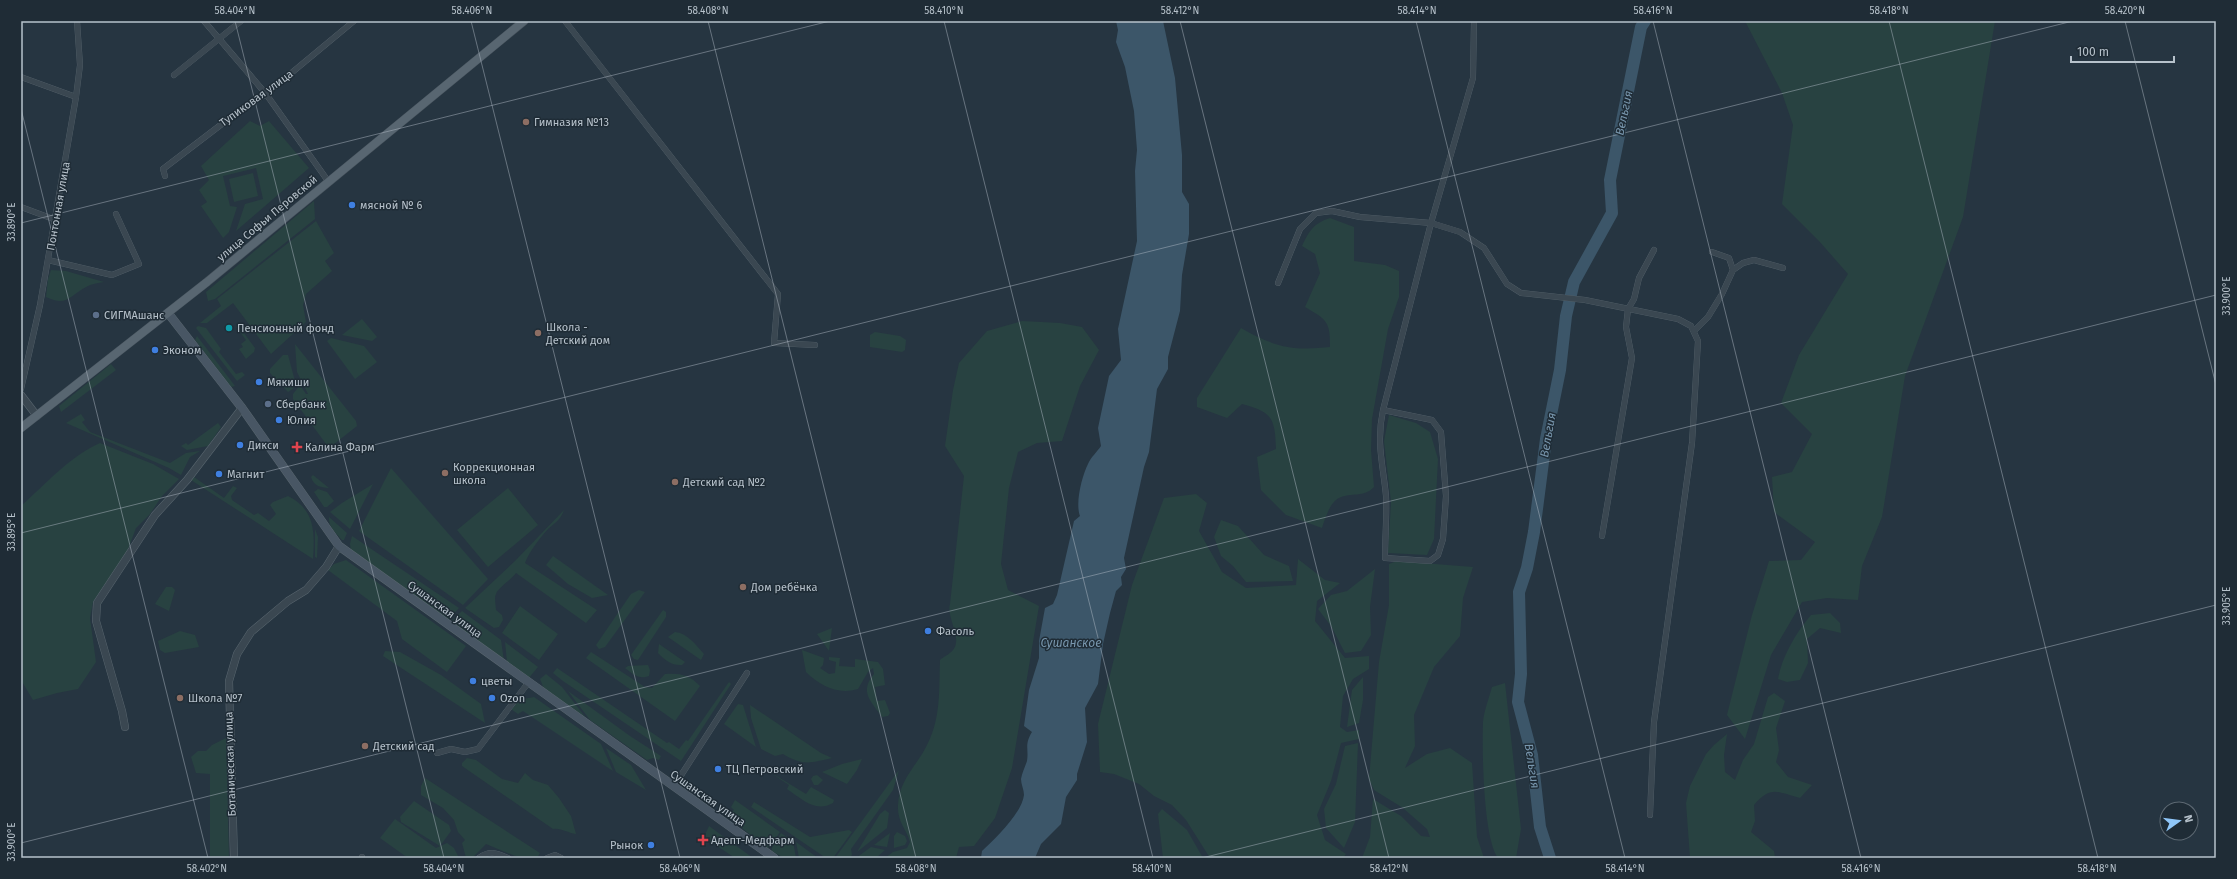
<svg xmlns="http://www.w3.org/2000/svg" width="2237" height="879" font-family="'Fira Sans',sans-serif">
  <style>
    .green { fill: #284241 }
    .water { fill: #3c5669 }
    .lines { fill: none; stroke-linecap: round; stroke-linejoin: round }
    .river { stroke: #3c5669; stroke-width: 12 }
    .minor-casing { stroke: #58656e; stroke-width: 6 }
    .tertiary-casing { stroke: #58656e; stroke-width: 8 }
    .secondary-casing { stroke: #58656e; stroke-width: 9 }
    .primary-casing { stroke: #44505a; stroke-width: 9 }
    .minor { stroke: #3a4751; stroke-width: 5.5 }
    .tertiary { stroke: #3a4751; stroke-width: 7 }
    .secondary { stroke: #485664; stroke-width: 8 }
    .primary { stroke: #586671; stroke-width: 8 }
    .ticks { fill: none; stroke: #b7c2cb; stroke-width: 1; stroke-opacity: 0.45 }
    .education-dot { fill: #8d6e63; stroke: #1f2c36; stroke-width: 1.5 }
    .shop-dot { fill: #3f7fe0; stroke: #1f2c36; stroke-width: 1.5 }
    .service-dot { fill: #5c6f8a; stroke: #1f2c36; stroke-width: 1.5 }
    .culture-dot { fill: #0f9aa8; stroke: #1f2c36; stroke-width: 1.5 }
    .health-dot { fill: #e0444e; stroke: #1f2c36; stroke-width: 1.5 }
    .labels { text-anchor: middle; stroke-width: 3; stroke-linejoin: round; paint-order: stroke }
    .street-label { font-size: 11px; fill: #b7c2cb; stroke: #1f2c36 }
    .poi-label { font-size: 11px; fill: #b7c2cb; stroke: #1f2c36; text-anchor: start }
    .water-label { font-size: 12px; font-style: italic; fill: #7896ad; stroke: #1f2c36 }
    .neatline { fill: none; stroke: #b7c2cb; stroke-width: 1.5 }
    .ticks-label { font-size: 10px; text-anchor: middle; fill: #b7c2cb }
  </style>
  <rect width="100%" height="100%" fill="#263541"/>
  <!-- green -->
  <g class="green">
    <path d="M1745,21h250l-32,196 -58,159 -23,141 -20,49 -4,34 -31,-2 -25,4 -31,53 -26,84 -18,-24 25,-100 17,-54 32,-1 14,-18 -41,-30 -2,-35 20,-5 20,-38 -31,-31 18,-48 49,-81 -29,-33 -37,-37 11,-79 -11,-32z"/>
    <path d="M250,121l10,5 9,-5 40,47 -73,63 9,-27 18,-5 -7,-31 -33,8 7,30 7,1 -8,25 -6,6 -22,-32 6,-4 -8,-12 10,-10 -8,-14z"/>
    <path d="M253,173l5,23 -24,6 -5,-23z"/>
    <path d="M314,201l1,18 -100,80 -7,2 -2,-9z"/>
    <path d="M1330,218l24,9v34l31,4 14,6v26l-11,32 -16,90 -1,31 3,37c-10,11 -23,5 -35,11 -9,4 -14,21 -17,30l-36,-13 -25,-25 -4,-33 19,-8c-1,-30 -3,-37 -34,-45l-15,14 -30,-11v-9l44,-70c33,19 51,23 89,19 0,-26 -3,-27 -25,-40l15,-34 -5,-19 -13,-8c7,-15 12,-23 28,-28z"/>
    <path d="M316,221l18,32 -9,8 7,10 -26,23 -3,11 3,17 -35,32 -38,-51 -26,20h-7l21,-17 -4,-7z"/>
    <path d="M51,270l15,1 38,11c-6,1 -13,2 -18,5 -17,9 -19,20 -40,10l2,-18z"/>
    <path d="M362,319l15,18 -5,4 -30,-6z"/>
    <path d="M1022,321l38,2 22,4 17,23 -19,36 -18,55 -25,2 -19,9 -9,36 -8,76 7,26 31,16 -27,162 -17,50 -21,28 -15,1 -3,11h-71l8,-6 14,-4 3,-6c-4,-14 -13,-20 -12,-37 1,-26 20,-40 30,-62 13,-26 11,-55 12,-83 3,-3 10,-6 13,-10 10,-12 -7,-32 -3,-46l14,-128 -19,-30 8,-56 6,-27 28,-32z"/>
    <path d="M238,325l17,23 -1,4 -8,7 -7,-10 4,-2 -2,-3 5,-4 -10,-13z"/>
    <path d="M198,326l8,2 15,21 -2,3 17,22 6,-2 3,3 -8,6 -41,-53z"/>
    <path d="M875,332l25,4 6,4 -1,10 -3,2 -32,-5v-12z"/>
    <path d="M197,336l38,50 -4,1 -36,-47z"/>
    <path d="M331,338l33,8 13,16 -22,17 -28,-38z"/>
    <path d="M295,344l61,77 1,5 -28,22 -36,-49v-5l7,-9 6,9h2l-11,-22z"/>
    <path d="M283,355h5l7,26 -1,7 -6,4 -18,-19v-4z"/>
    <path d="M111,364l5,6 -55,42 -2,-6z"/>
    <path d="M81,414l4,6 -3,2 8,10 80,31 16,-10 14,-2 -10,6 -9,18 -12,-7 -103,-45z"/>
    <path d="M1389,415l27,8 14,9 8,27 -4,80 -7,16 -39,-2 3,-51 -7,-61z"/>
    <path d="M218,423l3,4 -13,19 -21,4 -6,-4 5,-3 2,2z"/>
    <path d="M100,443l53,21 26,15 -17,17 -12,18 -14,14 -9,24 -34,50 -3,16 6,44 -18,27 -21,4 -24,7 -12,-20v-174c26,-23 48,-49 79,-63z"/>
    <path d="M391,468l97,111 -25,26 -104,-74z"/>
    <path d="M313,475l16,13c-8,-1 -15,-1 -18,-11z"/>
    <path d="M194,477l30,21 9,-12 4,2 -6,8 1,4 22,15 4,-2 11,8 7,-7 -6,-9 3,-3 15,-6c27,13 27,37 25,63l-122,-79z"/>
    <path d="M373,484l-23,45 -20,-17 12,-9z"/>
    <path d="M508,488l30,37 -50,42 -31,-37z"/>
    <path d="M318,489l9,3 7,9 -7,6h-3l-10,-15z"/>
    <path d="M1196,494l11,9 -8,28 23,41 24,16 50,-3 2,-26 27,21 15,3 -23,18 -2,20 30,37 24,-2v13l-16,10 -10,17 -3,31 7,5 12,-2v9l-18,4 -10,38 -14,34 8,25 21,14 -3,4h-133l-24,-38 -14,-15 -18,-9 -15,-12 -25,-10 -14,-2 -2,-48 34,-139 32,-87z"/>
    <path d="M564,510c-3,9 -9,13 -16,19 -8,9 -19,23 -23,34l72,47 -11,13 -70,-50c-5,7 -18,15 -20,21 -2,4 0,12 0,16l6,5 1,5 -4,7 -5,1 -29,-20 50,-47z"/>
    <path d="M329,517l18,16 -3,7h-2c-6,-7 -14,-13 -13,-23z"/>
    <path d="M1221,520l17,6 26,29 25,11 4,15 -47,1 -13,-16 -12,-10 -7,-19z"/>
    <path d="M315,529l3,8 -1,21 -2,-1z"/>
    <path d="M352,536l107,72 -11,12 -97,-68 -1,-8z"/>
    <path d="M553,556l55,39 -16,3 -24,-14 -22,-19z"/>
    <path d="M346,560l120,86 -19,26 -45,-33 -5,-18 -69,-51 6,-6z"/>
    <path d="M1397,561l76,6 -10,31 -3,38 -26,31 -20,48 1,31 -10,22 22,-14 23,-6 22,15 5,74 7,21h-122l8,-21 3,-38 28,17 20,20 9,1 -3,-8 -24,-21 -29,-18 -5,-11 10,-117 10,-57v-41z"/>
    <path d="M1375,569l-5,38 1,28 -10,16 -16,2 -14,-27 -13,-17 13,-14 16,-4z"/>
    <path d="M166,587h6l3,3 -6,21 -14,-7z"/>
    <path d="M639,590l6,2 -40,55 -6,2 -3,-4 35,-51z"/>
    <path d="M520,606l38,28 -19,26 -37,-27z"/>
    <path d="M663,610l3,2v5l-28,43 -4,-1 -3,-4z"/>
    <path d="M462,611l39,29 3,21 -53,-39z"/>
    <path d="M1830,613l10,10 1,10 -21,-5 -13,11 1,24 -8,17 -13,2 -9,-3c4,-23 18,-46 33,-64z"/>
    <path d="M832,628l-3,23 -12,-17z"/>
    <path d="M180,631l15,4 4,12 -34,6 -5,-3 -2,-9z"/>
    <path d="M675,632c12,1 21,13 29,22l-3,6 -33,-23z"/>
    <path d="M505,642l33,25 -10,12 -21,-17z"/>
    <path d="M659,644l26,18 -3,3c-10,1 -17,-5 -24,-12z"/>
    <path d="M802,650l22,8 -1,7 -3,3 9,6 6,-1 1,-11 -7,-2v-3l11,1 -1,8 16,1v-8l23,3 5,7 2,16 -10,2 2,14 8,-1 5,13 -2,3 -6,1c-11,-16 -23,-25 -8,-43l-1,-6 -5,4 -10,17c-20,6 -38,-3 -52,-17z"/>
    <path d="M385,651l15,1 41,23 40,29 4,19 -102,-67z"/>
    <path d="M591,652l54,35 7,1 13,-14c16,-1 24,1 35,12l-25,35 -89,-63z"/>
    <path d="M648,665l2,5 -1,6c-10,4 -16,-2 -24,-8l3,-2z"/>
    <path d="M557,668l110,75 2,-1 10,7 7,-9 2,1 41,-59 2,2 -50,77 -118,-80 -10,-8z"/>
    <path d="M546,674l16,13 24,31 -42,-29 -4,-10z"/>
    <path d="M1363,677v23l-4,23 -12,4 5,-37z"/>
    <path d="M1505,683l16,146 -5,29h-18c-15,-20 -16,-109 -15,-136 1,-11 6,-24 9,-35z"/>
    <path d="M568,691l62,45 31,20 -2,4 -6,-2 -6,2 -57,-40z"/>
    <path d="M1774,693l11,8 -9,27 3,22 -3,12 12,15 24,8 -12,13c-23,-6 -29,-13 -46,7l1,16 -4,11 23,19 1,7h-85l-4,-55 4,-17 16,-32 8,-9 13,-11 -3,21 1,17 10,8 8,-20 11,-16 14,-47z"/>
    <path d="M534,697l67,47 12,27 -90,-60 -5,3 -7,-5c6,-10 13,-10 23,-12z"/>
    <path d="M738,704l5,1 13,42 -32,-23z"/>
    <path d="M750,705l71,48 11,5c-22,5 -29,8 -49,-4l-8,2 -14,-7 -10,-31z"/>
    <path d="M226,738l3,120h-19v-84l-14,-1 -5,-16 7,-6h8l6,-6z"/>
    <path d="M1358,743l-3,79 -11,26 -18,-20 -2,-19 12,-25 9,-38z"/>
    <path d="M606,748l25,17 15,25 -30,-18z"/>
    <path d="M467,758l9,2 26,19 16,4 7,-10 8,7 15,5 11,13 12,18 5,18c-9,-1 -14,-6 -23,-5l-91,-63v-3z"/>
    <path d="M862,759l-5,11 -10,14 -25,-12 20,-8z"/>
    <path d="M765,769l41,25 5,-7 23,13 -1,3c-18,10 -31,-4 -46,-14l2,-4z"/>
    <path d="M899,770l-6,20 -42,59 1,6 -3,3h-14z"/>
    <path d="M817,775l6,5 -5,5h-4l-3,-6 2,-3z"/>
    <path d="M425,778l115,75 -3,5h-17l-34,-14 -14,14h-6l-4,-15 3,-3 -7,-8 -4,-12 -11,-12 -22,-13v-9z"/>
    <path d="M735,800l45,32 -10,15 -3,1 -39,-31 6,-7 -3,-3z"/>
    <path d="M414,801l35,24 2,6 -11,15 -39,-24 -1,-5z"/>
    <path d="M754,802l56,35 39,-7 3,2 -19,26h-7l-75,-51z"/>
    <path d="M1162,809l25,21 16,28h-40l-5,-44z"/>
    <path d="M885,810l4,3 -2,15 -30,24 23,-38z"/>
    <path d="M395,819l41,29 11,-5 7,5 5,10h-51l-28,-20z"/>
    <path d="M709,826l44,32h-18l-31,-21z"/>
    <path d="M897,832l8,4 2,5 -2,4 -11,3v-12z"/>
    <path d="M781,833l12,8 3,17h-12l-12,-7v-3z"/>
    <path d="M890,833l-3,14 -13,-2z"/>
    <path d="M796,842l22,16h-19z"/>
    <path d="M871,847l14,3 -9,8h-20z"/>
  </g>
  <!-- water -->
  <path class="water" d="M1116,21h47l12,57 7,77v37l7,12v30l-7,41 -2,36 -12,46v12l-11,20 -8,63 -5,15 -20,91 2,11 -5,8 1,8 -6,6 -6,22 -7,31 -5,40 -13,24 2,34 -10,32v6l-11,17 -5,27 -20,20 -6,14h-54l1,-7c13,-12 40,-38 42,-56 0,-5 -3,-11 -3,-16 1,-6 4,-12 6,-18 2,-12 -3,-16 5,-29l-8,-6 5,-36 10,-32v-17l6,-33 8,-4 4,-9 17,-74 6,-5c-5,-13 2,-40 8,-52 3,-7 9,-12 13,-18l-3,-18 11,-52 12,-16 -3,-31 19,-88 -2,-70 2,-21 -3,-39 -9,-44 -9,-25 2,-12z"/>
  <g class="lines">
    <!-- river -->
    <path class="river" d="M1550,858l-10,-31 -8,-72 -14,-53 3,-28 -2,-82 8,-24 7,-36 12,-93 14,-69 6,-54 8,-34 38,-69 -2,-33 31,-153 4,-6"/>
    <!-- minor casing -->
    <g class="minor-casing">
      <g id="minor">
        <path d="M204,21l62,73 62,87"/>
        <path d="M565,21l213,273 -4,49 41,2"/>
        <path d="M174,75l67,-54"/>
        <path d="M21,77l55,20"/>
        <path d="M165,176l-2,-7 72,-55 31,-20 88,-73"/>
        <path d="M21,207l35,13"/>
        <path d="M1712,252l17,6 4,12"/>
        <path d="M48,260l64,15 27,-11 -23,-50"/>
        <path d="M1278,283l22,-54 16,-16 16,-2 28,6 71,6 29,9 24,16 23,36 14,9 64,7 93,19 13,7 7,15 -6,102 -38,279 -4,93"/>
        <path d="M1694,331l14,-14 14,-23 11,-24 10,-7 11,-3 29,8"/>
        <path d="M21,389l19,-84 36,-208 4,-32 -3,-44"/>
        <path d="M1383,410l49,10 9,12 5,64 -3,43 -5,16 -8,6 -45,-3c0,-21 2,-42 1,-62 -3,-32 -10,-53 -3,-86l48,-187 42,-145 1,-57"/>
        <path d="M1602,536l30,-178 -6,-31 2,-18 6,-10 5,-21 15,-28"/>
        <path d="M437,753l14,-4 14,3 13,-3 50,-66"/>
        <path d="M666,782l12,-2 69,-107"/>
        <path d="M362,858v-1"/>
        <path d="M479,858c11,-8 17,-5 29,0"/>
        <path d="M547,858l8,-3 6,3"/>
      </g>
    </g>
    <!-- tertiary casing -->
    <g class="tertiary-casing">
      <g id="tertiary">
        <path d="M21,395l16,21"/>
        <path d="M125,727l-3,-16 -26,-90 1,-18 58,-88 32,-35 55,-72"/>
        <path d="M234,858l-5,-177 8,-27 14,-22 37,-31 18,-11 20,-23 13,-21"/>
      </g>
    </g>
    <!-- secondary casing -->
    <g class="secondary-casing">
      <path id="secondary" d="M168,313l74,95 97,138 435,312"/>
    </g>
    <!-- primary casing -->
    <g class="primary-casing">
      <path id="primary" d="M21,428l186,-146 317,-261"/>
    </g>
    <!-- minor -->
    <use href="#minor" class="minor"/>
    <!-- tertiary -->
    <use href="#tertiary" class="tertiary"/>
    <!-- secondary -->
    <use href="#secondary" class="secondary"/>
    <!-- primary -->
    <use href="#primary" class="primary"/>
  </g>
  <!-- ticks -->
  <path class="ticks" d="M235,21l209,837M471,21l209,837M708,21l208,837M944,21l209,837M1180,21l209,837M1416,21l209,837M1653,21l208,837M1889,21l209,837M2125,21l91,364M21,109l187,749M21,223l809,-202M21,533l2052,-512M21,843l2195,-548M1202,858l1014,-253"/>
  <!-- markers -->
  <g class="education-dot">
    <circle cx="526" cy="122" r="4"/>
    <circle cx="538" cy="333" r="4"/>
    <circle cx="445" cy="473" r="4"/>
    <circle cx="675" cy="482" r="4"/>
    <circle cx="743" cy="587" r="4"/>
    <circle cx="180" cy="698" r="4"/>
    <circle cx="365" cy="746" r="4"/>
  </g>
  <g class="shop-dot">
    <circle cx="352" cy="205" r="4"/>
    <circle cx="155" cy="350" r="4"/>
    <circle cx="259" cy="382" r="4"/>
    <circle cx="279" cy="420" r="4"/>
    <circle cx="240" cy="445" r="4"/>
    <circle cx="219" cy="474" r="4"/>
    <circle cx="928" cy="631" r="4"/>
    <circle cx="473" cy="681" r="4"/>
    <circle cx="492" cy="698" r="4"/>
    <circle cx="718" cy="769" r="4"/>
    <circle cx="651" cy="845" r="4"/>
  </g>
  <g class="service-dot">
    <circle cx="96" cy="315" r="4"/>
    <circle cx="268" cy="404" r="4"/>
  </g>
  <circle class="culture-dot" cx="229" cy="328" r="4"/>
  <g class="health-dot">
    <path d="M295 441h4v4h4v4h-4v4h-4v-4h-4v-4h4z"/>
    <path d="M701 834h4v4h4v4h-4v4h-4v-4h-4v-4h4z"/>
  </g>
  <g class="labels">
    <!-- street labels -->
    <g class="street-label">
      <text transform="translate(256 98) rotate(-36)" y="4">Тупиковая улица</text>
      <text transform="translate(58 206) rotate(-80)" y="4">Понтонная улица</text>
      <text transform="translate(267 218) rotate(-40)" y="4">улица Софьи Перовской</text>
      <text transform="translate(445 609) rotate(36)" y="4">Сушанская улица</text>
      <text transform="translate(230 764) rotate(-92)" y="4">Ботаническая улица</text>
      <text transform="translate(708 798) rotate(35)" y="4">Сушанская улица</text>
    </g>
    <!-- poi labels -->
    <g class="poi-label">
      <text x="534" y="126">Гимназия №13</text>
      <text x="360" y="209">мясной № 6</text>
      <text x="104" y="319">СИГМАшанс</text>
      <text x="546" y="331">Школа -<tspan x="546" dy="13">Детский дом</tspan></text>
      <text x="237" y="332">Пенсионный фонд</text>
      <text x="163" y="354">Эконом</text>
      <text x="267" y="386">Мякиши</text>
      <text x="276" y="408">Сбербанк</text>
      <text x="287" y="424">Юлия</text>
      <text x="248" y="449">Дикси</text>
      <text x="305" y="451">Калина Фарм</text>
      <text x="453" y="471">Коррекционная<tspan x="453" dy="13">школа</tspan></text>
      <text x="227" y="478">Магнит</text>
      <text x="683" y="486">Детский сад №2</text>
      <text x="751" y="591">Дом ребёнка</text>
      <text x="936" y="635">Фасоль</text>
      <text x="481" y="685">цветы</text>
      <text x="188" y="702">Школа №7</text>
      <text x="500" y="702">Ozon</text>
      <text x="373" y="750">Детский сад</text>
      <text x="726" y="773">ТЦ Петровский</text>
      <text x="711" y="844">Адепт-Медфарм</text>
      <text x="643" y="849" text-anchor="end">Рынок</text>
    </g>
    <!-- water labels -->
    <g class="water-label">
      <text transform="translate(1624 113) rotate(-78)" y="4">Вельгия</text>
      <text transform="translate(1548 435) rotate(-80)" y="4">Вельгия</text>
      <text x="1071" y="647">Сушанское</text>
      <text transform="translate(1532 766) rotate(81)" y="4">Вельгия</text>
    </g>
  </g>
  <!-- border -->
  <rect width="2237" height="879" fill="none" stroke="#1f2c36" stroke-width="44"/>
  <!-- north arrow -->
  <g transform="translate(2179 821) rotate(76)"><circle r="19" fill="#1f2c36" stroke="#5c6872"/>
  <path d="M0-3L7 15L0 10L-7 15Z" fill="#8fc6f8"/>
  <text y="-6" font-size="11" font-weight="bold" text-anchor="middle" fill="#b7c2cb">N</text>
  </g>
  <!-- scale -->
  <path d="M2071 56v6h103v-6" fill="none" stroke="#b7c2cb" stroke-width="2"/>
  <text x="2077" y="56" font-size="12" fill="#b7c2cb" stroke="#1f2c36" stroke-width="3" paint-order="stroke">100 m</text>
  <rect x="22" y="22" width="2193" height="835" class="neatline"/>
  <g class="ticks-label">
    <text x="235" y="14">58.404°N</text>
    <text x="472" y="14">58.406°N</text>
    <text x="708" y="14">58.408°N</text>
    <text x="944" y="14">58.410°N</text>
    <text x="1180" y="14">58.412°N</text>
    <text x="1417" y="14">58.414°N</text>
    <text x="1653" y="14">58.416°N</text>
    <text x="1889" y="14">58.418°N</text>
    <text x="2125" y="14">58.420°N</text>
    <text transform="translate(11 222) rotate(-90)" y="4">33.890°E</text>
    <text transform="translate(2226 296) rotate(-90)" y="4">33.900°E</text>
    <text transform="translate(11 532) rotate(-90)" y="4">33.895°E</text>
    <text transform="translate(2226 606) rotate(-90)" y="4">33.905°E</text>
    <text transform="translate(11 842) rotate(-90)" y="4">33.900°E</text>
    <text x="207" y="872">58.402°N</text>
    <text x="444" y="872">58.404°N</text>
    <text x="680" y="872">58.406°N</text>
    <text x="916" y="872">58.408°N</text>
    <text x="1152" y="872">58.410°N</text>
    <text x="1389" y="872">58.412°N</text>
    <text x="1625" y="872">58.414°N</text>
    <text x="1861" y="872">58.416°N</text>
    <text x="2097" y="872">58.418°N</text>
  </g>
</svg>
